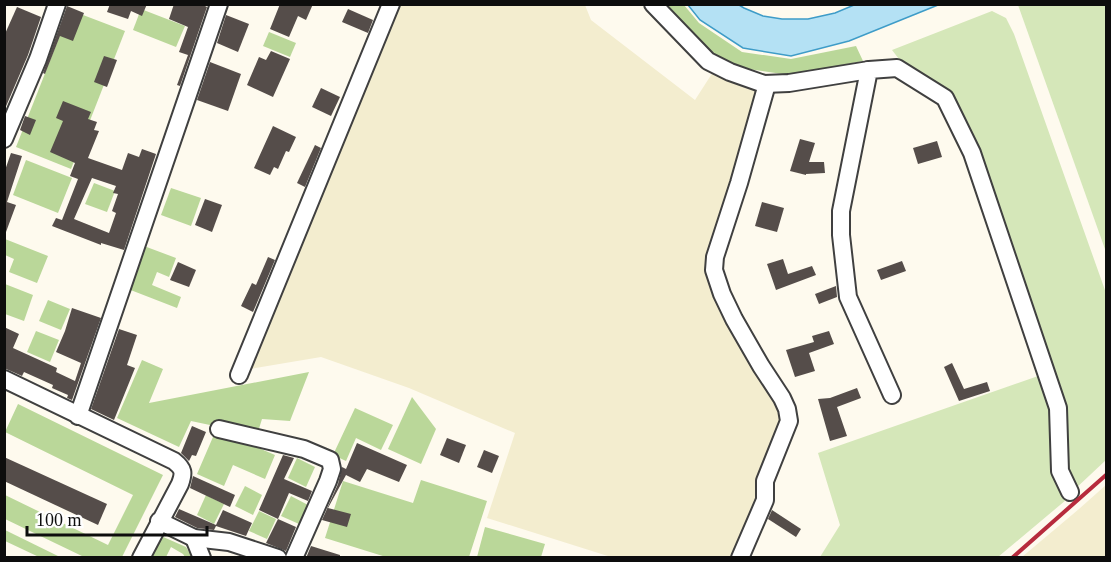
<svg xmlns="http://www.w3.org/2000/svg" width="1111" height="562" font-family="Georgia,serif">
  <style>
    .farmland { fill: #f3edcf }
    .green { fill: #d5e7b9 }
    .forest { fill: #bad799 }
    .water { fill: #b4e1f4; stroke: #3e9cc8; stroke-width: 1.5 }
    .building { fill: #554d4a; fill-rule: evenodd }
    .lines { fill: none; stroke-linecap: round; stroke-linejoin: round }
    .minor-casing { stroke: #404040; stroke-width: 20 }
    .minor { stroke: #fff; stroke-width: 16 }
    .rail { stroke: #b72b3d; stroke-width: 4 }
  </style>
  <rect width="100%" height="100%" fill="#fefaee"/>
  <!-- farmland -->
  <g class="farmland">
    <path d="M395,5h190l6,15 104,80 18,-28 48,20 -54,183 84,158 -53,124h-127l-124,-39 28,-85 -106,-45 -88,-31 -71,12z"/>
    <path d="M1106,485v72h-84l57,-48z"/>
  </g>
  <!-- green -->
  <g class="green">
    <path d="M1018,5h88v247z"/>
    <path d="M992,11l14,7 8,16 92,259v167l-32,30 -8,-17 -3,-65 -112,-314 -49,-31 -10,-13z"/>
    <path d="M1041,375l12,39 1,62 12,24 -68,57h-178l20,-32 -22,-72z"/>
  </g>
  <!-- forest -->
  <g class="forest">
    <path d="M661,5h23l15,18 43,29 49,7 65,-13 7,15 -74,14 -54,-8 -49,-32z"/>
    <path d="M141,9l44,17 -9,21 -43,-17z"/>
    <path d="M70,10l55,21 -54,138 -55,-22z"/>
    <path d="M269,32l27,11 -6,14 -27,-11z"/>
    <path d="M26,160l46,18 -14,35 -45,-18z"/>
    <path d="M94,183l21,8 -8,21 -22,-8z"/>
    <path d="M171,188l30,10 -10,28 -30,-11z"/>
    <path d="M5,239l43,17 -11,27 -28,-11 5,-13 -9,-4z"/>
    <path d="M144,246l32,12 -7,19 -12,-5 -5,13 29,12 -4,11 -49,-19z"/>
    <path d="M5,284l28,11 -9,26 -19,-7z"/>
    <path d="M48,300l22,9 -9,21 -22,-9z"/>
    <path d="M36,331l23,9 -9,22 -23,-10z"/>
    <path d="M142,360l21,9 -14,34 160,-31 -19,49 -28,-2 -5,16 -66,-14 -12,26 -62,-29z"/>
    <path d="M412,397l24,32 -15,35 -33,-15z"/>
    <path d="M18,404l145,71 -41,82h-38l-79,-38v-24l103,50 25,-50 -128,-63z"/>
    <path d="M355,408l38,17 -12,25 -25,-12 -10,23 -13,-6z"/>
    <path d="M216,430l59,25 -10,24 -32,-14 -9,21 -27,-12z"/>
    <path d="M297,458l18,9 -9,20 -18,-9z"/>
    <path d="M421,480l66,21 -18,56h-83l-61,-19 18,-57 70,22z"/>
    <path d="M245,486l17,9 -9,20 -18,-9z"/>
    <path d="M206,495l18,9 -10,20 -17,-9z"/>
    <path d="M291,496l17,9 -9,19 -18,-8z"/>
    <path d="M259,511l17,8 -9,20 -18,-8z"/>
    <path d="M485,527l60,17 -4,13h-64z"/>
    <path d="M4,530h1l55,27h-21l-34,-16z"/>
    <path d="M161,536l25,11 6,10h-7l-2,-3 -12,-7 -5,10 -15,1z"/>
  </g>
  <!-- water -->
  <path class="water" d="M688,5h51l5,3 19,8 19,3h26l27,-6 19,-8h84l-89,36 -58,15 -48,-8 -43,-28z"/>
  <!-- building -->
  <g class="building">
    <path d="M110,4h37l-5,12 -11,-5 -3,8 -21,-7z"/>
    <path d="M174,4h27l6,3 -27,79 -3,-1 11,-30 -9,-3 9,-25 -19,-8z"/>
    <path d="M280,4h33l-7,16 -8,-4 -9,21 -19,-8z"/>
    <path d="M67,6l17,7 -11,28 -13,-5 -15,38 -2,-1z"/>
    <path d="M17,7l24,10 -13,38 -24,56v-75z"/>
    <path d="M348,9l25,11 -5,13 -26,-11z"/>
    <path d="M226,15l23,9 -11,28 -21,-9z"/>
    <path d="M271,51l19,8 -17,38 -26,-12 12,-28 7,3z"/>
    <path d="M104,56l13,4 -10,27 -13,-5z"/>
    <path d="M210,62l31,12 -13,37 -31,-11z"/>
    <path d="M321,88l19,9 -9,19 -19,-9z"/>
    <path d="M63,101l28,11 -3,7 9,3 -3,8 5,1 -11,27 34,12 6,-17 11,4 3,-8 14,5 -32,96 -23,-7v2l-49,-19 4,-8 6,2 16,-41 -8,-3 5,-13 -25,-11 13,-31 -7,-3zM92,178l24,8 -3,7 5,1 -6,17 4,2 -7,20 -35,-14z"/>
    <path d="M25,116l11,4 -6,15 -10,-5z"/>
    <path d="M273,126l23,11 -7,15 -3,-1 -8,18 -4,-2 -4,8 -16,-7z"/>
    <path d="M800,139l15,4 -6,19h15l1,11 -19,1v1l-16,-4z"/>
    <path d="M937,141l5,16 -24,7 -5,-16z"/>
    <path d="M315,145l6,3 -16,39 -8,-4z"/>
    <path d="M11,153l11,3 -15,46 9,3 -10,27 -2,-59z"/>
    <path d="M205,199l17,6 -10,27 -17,-7z"/>
    <path d="M762,202l22,6 -7,24 -22,-6z"/>
    <path d="M268,257l7,3 -22,52 -12,-6 11,-23 4,2z"/>
    <path d="M783,259l5,15 24,-8 4,9 -40,15 -9,-26z"/>
    <path d="M902,261l4,10 -25,9 -4,-10z"/>
    <path d="M178,262l18,8 -7,17 -19,-7z"/>
    <path d="M836,286l1,11 -18,7 -4,-10z"/>
    <path d="M72,308l29,10 -29,82 -5,-2 1,-3 -16,-7 1,-3 -29,-13 -2,4 -18,-8v-41l15,7 -6,14 44,20 -1,4 19,9 6,-18 -25,-11 9,-21z"/>
    <path d="M119,329l18,6 -10,30 8,3 -21,52 -23,-11z"/>
    <path d="M829,331l5,13 -25,9 6,18 -20,6 -9,-27 28,-8 -2,-6z"/>
    <path d="M952,363l12,26 23,-7 3,9 -31,10 -15,-34z"/>
    <path d="M857,388l4,10 -24,9 10,29 -17,5 -12,-42 12,-1z"/>
    <path d="M192,426l14,6 -10,24 -4,-1 -3,6 -8,-8z"/>
    <path d="M447,438l19,7 -7,18 -19,-8z"/>
    <path d="M357,443l50,22 -8,17 -32,-13 -7,13 -14,-7 -18,33 23,6 -4,13 -25,-7 16,-36 4,-17 4,2z"/>
    <path d="M484,450l15,6 -7,17 -15,-6z"/>
    <path d="M283,455l11,3 -10,21 28,12 -4,10 -19,-8 -11,26 -19,-9z"/>
    <path d="M4,457l103,47 -9,21 -94,-44z"/>
    <path d="M193,476l42,19 -5,12 -40,-19z"/>
    <path d="M179,509l37,16 7,-15 29,13 -6,13 -30,-10 -2,4 -17,-2 -22,-11z"/>
    <path d="M772,510l29,19 -5,8 -28,-18z"/>
    <path d="M278,519l18,8 -10,24 -20,-8z"/>
    <path d="M311,546l29,9v3h-34z"/>
  </g>
  <g class="lines">
    <!-- minor casing -->
    <g class="minor-casing">
      <g id="minor">
        <path d="M653,4l55,57 22,11 34,12 25,-1 80,-13"/>
        <path d="M4,139l34,-80 19,-55"/>
        <path d="M239,375l152,-371"/>
        <path d="M4,379l170,82c10,8 10,12 6,23l-39,74"/>
        <path d="M892,395l-44,-98 -7,-62v-24l28,-141 28,-2 48,30 27,55 86,255 2,63 10,21"/>
        <path d="M78,416l141,-412"/>
        <path d="M219,429l85,20 26,11 2,9 -4,12 -34,77"/>
        <path d="M159,521l35,17 35,4 49,16"/>
        <path d="M194,538l8,20"/>
        <path d="M740,558l25,-58v-19l24,-60 -2,-12 -5,-11 -21,-32 -27,-47 -12,-25 -8,-24 1,-13 24,-74 28,-99"/>
      </g>
    </g>
    <!-- minor -->
    <use href="#minor" class="minor"/>
    <!-- rail -->
    <path class="rail" d="M1012,558l94,-83"/>
  </g>
  <!-- border -->
  <rect width="1111" height="562" fill="none" stroke="#0d0d0d" stroke-width="12"/>
  <!-- scale -->
  <path d="M27 526v9h180v-9" fill="none" stroke="#0d0d0d" stroke-width="3"/>
  <text x="36" y="526" font-size="18" fill="#0d0d0d" stroke="#ffffff" stroke-width="4.5" paint-order="stroke">100 m</text>
</svg>
